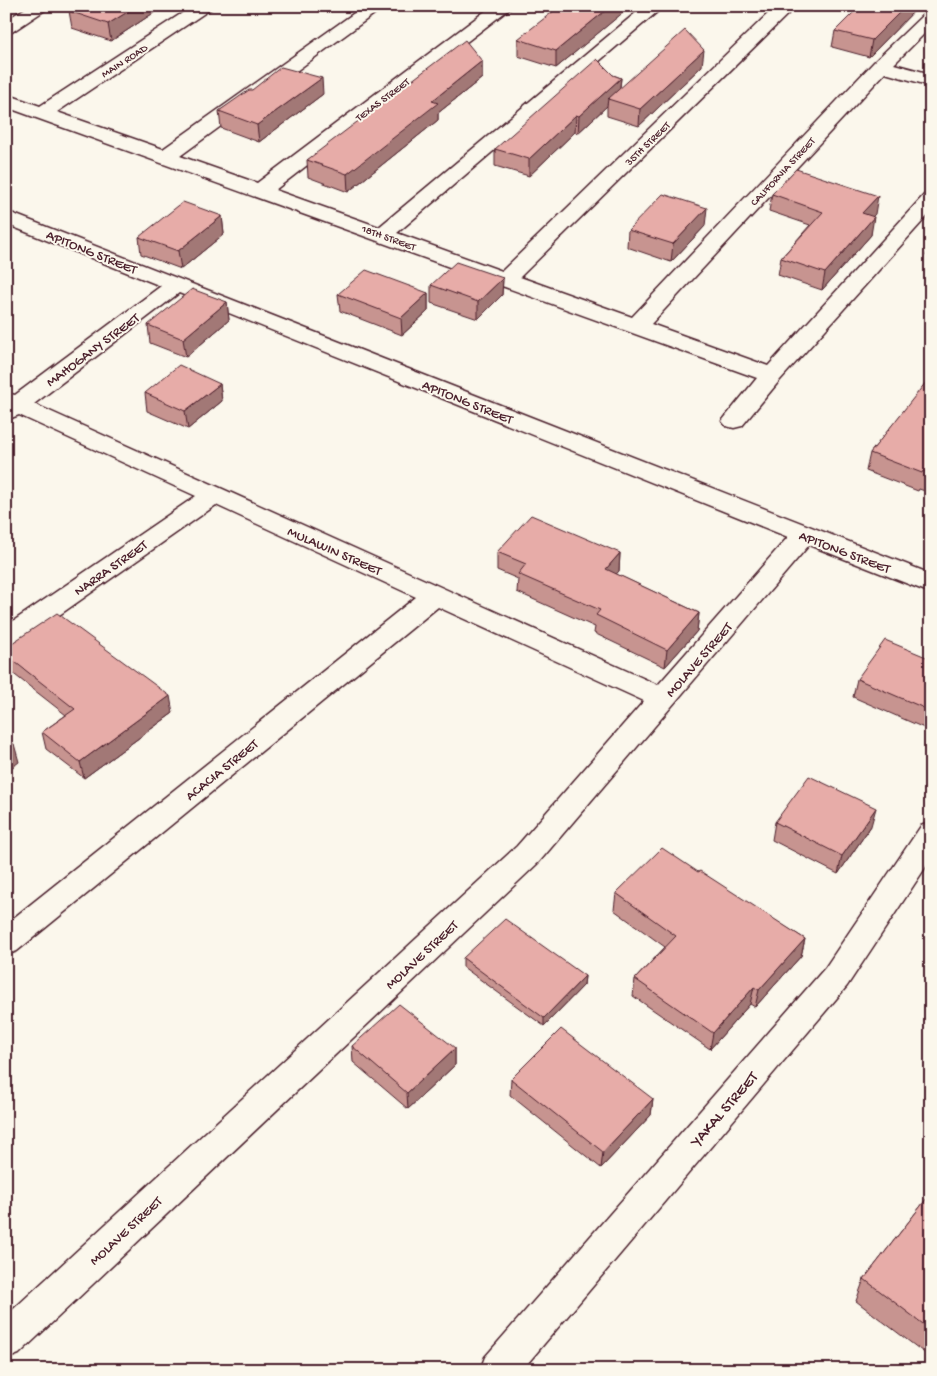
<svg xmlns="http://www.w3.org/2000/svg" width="937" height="1376" font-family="'Gochi Hand',sans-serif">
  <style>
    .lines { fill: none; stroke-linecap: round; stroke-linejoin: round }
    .minor-casing { stroke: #4a1f2b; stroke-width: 3 }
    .minor { fill: #fbf7ec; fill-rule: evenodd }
    .wall { fill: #c79490; stroke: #4a1f2b }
    .shaded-wall { fill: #a27876; stroke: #4a1f2b }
    .building { fill: #e7aca8; stroke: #4a1f2b }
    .labels { text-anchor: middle; stroke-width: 4; stroke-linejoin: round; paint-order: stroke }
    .far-street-label { font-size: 11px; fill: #4a1f2b; stroke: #fbf7ec }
    .street-label { font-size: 14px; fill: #4a1f2b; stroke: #fbf7ec }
    .near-street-label { font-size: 16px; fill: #4a1f2b; stroke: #fbf7ec }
  </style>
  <rect width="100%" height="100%" fill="#fbf7ec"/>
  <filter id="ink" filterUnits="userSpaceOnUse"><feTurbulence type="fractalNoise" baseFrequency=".02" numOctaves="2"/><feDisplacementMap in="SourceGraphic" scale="10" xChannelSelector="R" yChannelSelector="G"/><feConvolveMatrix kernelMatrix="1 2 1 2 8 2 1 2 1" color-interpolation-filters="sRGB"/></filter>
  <g filter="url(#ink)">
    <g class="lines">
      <!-- minor casing -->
      <g class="minor-casing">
        <g id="minor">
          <path d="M29,6h22l-39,26 -6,1v-13z"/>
          <path d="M193,6h22l-158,106 106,37 201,-143h21l-205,150 77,27 235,-177h21l-238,184 104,37 265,-221h20l-267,227 105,38 274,-265h20l-276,271 112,40 242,-255 51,-49 6,-1v15l-37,37 37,10v12l-46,-13 -234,251 117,42 156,-171 7,-2v19l-151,168 -38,46 -8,2 -8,-2 -4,-5 35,-43 -751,-271v-13l34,12z"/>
          <path d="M6,211l925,363v19l-122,-48 -270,317 -520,492 -13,5v-43l511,-470 127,-145 -206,-94 -421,344 -11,4v-31l410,-327 -200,-92 -201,141 -9,2v-22l190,-130 -177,-81 -13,5v-27l9,2 146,-109 -155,-62zM179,293l609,244 -130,148 -624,-281z"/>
          <path d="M931,822v37l-84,127 -325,384h-42l5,-13 340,-389 96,-142z"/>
        </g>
      </g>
      <!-- minor -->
      <use href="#minor" class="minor"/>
    </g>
    <!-- wall -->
    <g class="wall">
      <path d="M164,6l-53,35 -39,-13 -3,-17z"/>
      <path d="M860,6h59l-50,51 -37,-10 3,-16z"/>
      <path d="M622,13l-66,55 -38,-12v-17z"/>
      <path d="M482,61v17l-44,35v7l-90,72 -40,-15 -1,-17z"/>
      <path d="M702,66l-63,60 -32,-10v-10l-29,27 -3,-1 -46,44 -34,-10v-17l118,-74 8,3 -1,10z"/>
      <path d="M252,90l71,4 -64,48 -38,-14 -2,-17z"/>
      <path d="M772,194l103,20 -3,3 -1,18 -49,55 -44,-15 3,-17 29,-33 -41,-14z"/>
      <path d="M222,216l2,18 -43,35 -40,-15 -2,-17z"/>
      <path d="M705,226l-34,36 -44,-15 1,-17z"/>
      <path d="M931,237v21l-5,-2 3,-17z"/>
      <path d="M503,278l-1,17 -24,24 -47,-16v-18z"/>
      <path d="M428,293v18l-26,24 -62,-24 -2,-17z"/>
      <path d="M227,302l2,18 -43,37 -36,-14 -2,-18z"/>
      <path d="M931,377v116l-12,-4 -1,2 -52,-20 4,-18z"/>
      <path d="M220,384l2,17 -34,28 -41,-18 -2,-18z"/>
      <path d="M497,552l123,1 -1,18 -3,3 83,39 -2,18 -32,36 -71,-34 1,-6 -78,-35 1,-13 -21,-9z"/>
      <path d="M6,647l167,66 -89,65 -38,-29 -4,-17 24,-17 -60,-47z"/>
      <path d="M931,659v72l-78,-34 4,-18z"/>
      <path d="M775,822l96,4 -33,48 -66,-34z"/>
      <path d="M698,872l107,67 -4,17 -46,51 -5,-3 -40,45 -77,-53 2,-17 30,-32 -51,-37 2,-17z"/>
      <path d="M463,958l122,18 -1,9 -40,41 -81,-59z"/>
      <path d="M352,1046l103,2v17l-47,44 -55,-47z"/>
      <path d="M511,1079l142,20 -2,16 -50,53 -91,-73z"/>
      <path d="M931,1193v165l-75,-57 8,-22z"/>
    </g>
    <!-- shaded-wall -->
    <g class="shaded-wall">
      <path d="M137,6h27l-53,35 -3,-17z"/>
      <path d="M611,6h20l-75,62v-17z"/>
      <path d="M906,6h13l-50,51 3,-17z"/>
      <path d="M704,50l-2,16 -63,60 1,-17z"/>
      <path d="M482,61v17l-44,35v7l-90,72 -1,-18 85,-73z"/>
      <path d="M322,78l1,16 -64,48 -2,-17z"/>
      <path d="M621,78l-2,16 -11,5 -1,7 -29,27 1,-17z"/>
      <path d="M576,115l-1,17 -46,44v-17z"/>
      <path d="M878,196l-3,18 -16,17 3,-18z"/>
      <path d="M707,208l-2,18 -34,36 2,-18z"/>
      <path d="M222,216l2,18 -43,35 -3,-18z"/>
      <path d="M874,217l-3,18 -49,55 3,-17z"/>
      <path d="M503,278l-1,17 -24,24v-17z"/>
      <path d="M428,293v18l-26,24 -1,-17z"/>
      <path d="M227,302l2,18 -43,37 -3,-18z"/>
      <path d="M220,384l2,17 -34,28 -3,-18z"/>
      <path d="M620,553l-1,18 -14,16 1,-18z"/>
      <path d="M699,613l-2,18 -32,36 2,-17z"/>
      <path d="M170,696l3,17 -89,65 -4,-16z"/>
      <path d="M14,744l5,18 -13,10v-22z"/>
      <path d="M876,808l-5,18 -33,48 4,-18z"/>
      <path d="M805,939l-4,17 -46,51 4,-17z"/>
      <path d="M585,976l-1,9 -40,41v-8z"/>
      <path d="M754,987l-4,17 -40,45 3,-16z"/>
      <path d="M455,1048v17l-47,44 -1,-16z"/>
      <path d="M653,1099l-2,16 -50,53 2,-16z"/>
    </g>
    <!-- building -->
    <g class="building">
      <path d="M78,6h59l-29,18 -39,-13z"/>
      <path d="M560,6h51l-55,45 -38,-12z"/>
      <path d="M860,6h46l-34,34 -37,-9z"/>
      <path d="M685,30l19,20 -64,59 -32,-10z"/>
      <path d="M465,40l17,21 -50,40 6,2 -91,71 -40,-14z"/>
      <path d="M597,59l16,16 8,3 -42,38 -3,-1 -47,44 -34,-10z"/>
      <path d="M281,67l41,11 -65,47 -38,-14 30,-21h3z"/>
      <path d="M796,169l82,27 -16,17 12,4 -49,56 -44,-15 42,-46 -51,-18z"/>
      <path d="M663,194l44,14 -34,36 -45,-14z"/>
      <path d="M183,202l39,14 -44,35 -39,-14z"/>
      <path d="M456,262l47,16 -25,24 -47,-17z"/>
      <path d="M366,270l62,23 -27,25 -63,-24z"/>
      <path d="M192,289l35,13 -44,37 -35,-14z"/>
      <path d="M179,365l41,19 -35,27 -40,-18z"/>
      <path d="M930,377l1,97 -8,-3 -1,2 -52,-20z"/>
      <path d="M531,515l89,38 -14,16 93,44 -32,37 -71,-35 4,-5 -82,-36 8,-10 -29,-12z"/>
      <path d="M57,613l113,83 -90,66 -38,-30 33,-23 -69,-54v-8z"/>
      <path d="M885,640l46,19v52l-74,-32z"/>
      <path d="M6,738l8,6 -8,6z"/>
      <path d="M809,776l67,32 -34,48 -67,-34z"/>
      <path d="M662,848l36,24 2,-1 105,68 -46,51 -5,-3 -41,46 -78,-54 41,-43 -60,-43z"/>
      <path d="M505,919l80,57 -41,42 -81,-60z"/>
      <path d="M399,1004l56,44 -48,45 -55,-47z"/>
      <path d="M561,1029l92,70 -50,53 -92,-73z"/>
      <path d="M931,1193v137l-67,-51z"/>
    </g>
  </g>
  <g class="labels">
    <!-- far-street labels -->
    <g class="far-street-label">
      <text transform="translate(124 60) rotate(-33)" y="4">MAIN ROAD</text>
      <text transform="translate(382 99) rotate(-37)" y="4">TEXAS STREET</text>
      <text transform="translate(647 143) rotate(-44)" y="4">35TH STREET</text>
      <text transform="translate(782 171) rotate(-47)" y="4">CALIFORNIA STREET</text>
      <text transform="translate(389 237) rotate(20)" y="4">18TH STREET</text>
    </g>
    <!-- street labels -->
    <g class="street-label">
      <text transform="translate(92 251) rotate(22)" y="5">APITONG STREET</text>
      <text transform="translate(92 349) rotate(-37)" y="5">MAHOGANY STREET</text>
      <text transform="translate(468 401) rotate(22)" y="5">APITONG STREET</text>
      <text transform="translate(335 550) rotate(24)" y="5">MULAWIN STREET</text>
      <text transform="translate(845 551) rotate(21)" y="5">APITONG STREET</text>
      <text transform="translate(110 567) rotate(-35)" y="5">NARRA STREET</text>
      <text transform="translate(698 659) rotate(-49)" y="5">MOLAVE STREET</text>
      <text transform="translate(221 769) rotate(-39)" y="5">ACACIA STREET</text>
      <text transform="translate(421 954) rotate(-43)" y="5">MOLAVE STREET</text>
      <text transform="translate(125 1230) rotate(-43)" y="5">MOLAVE STREET</text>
    </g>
    <!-- near-street labels -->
    <g class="near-street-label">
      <text transform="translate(723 1108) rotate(-49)" y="6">YAKAL STREET</text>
    </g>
  </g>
  <!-- margin -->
  <rect width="937" height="1376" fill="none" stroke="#fbf7ec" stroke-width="25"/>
  <rect x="12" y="12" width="912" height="1351" fill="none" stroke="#4a1f2b" stroke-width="2" filter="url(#ink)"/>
</svg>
